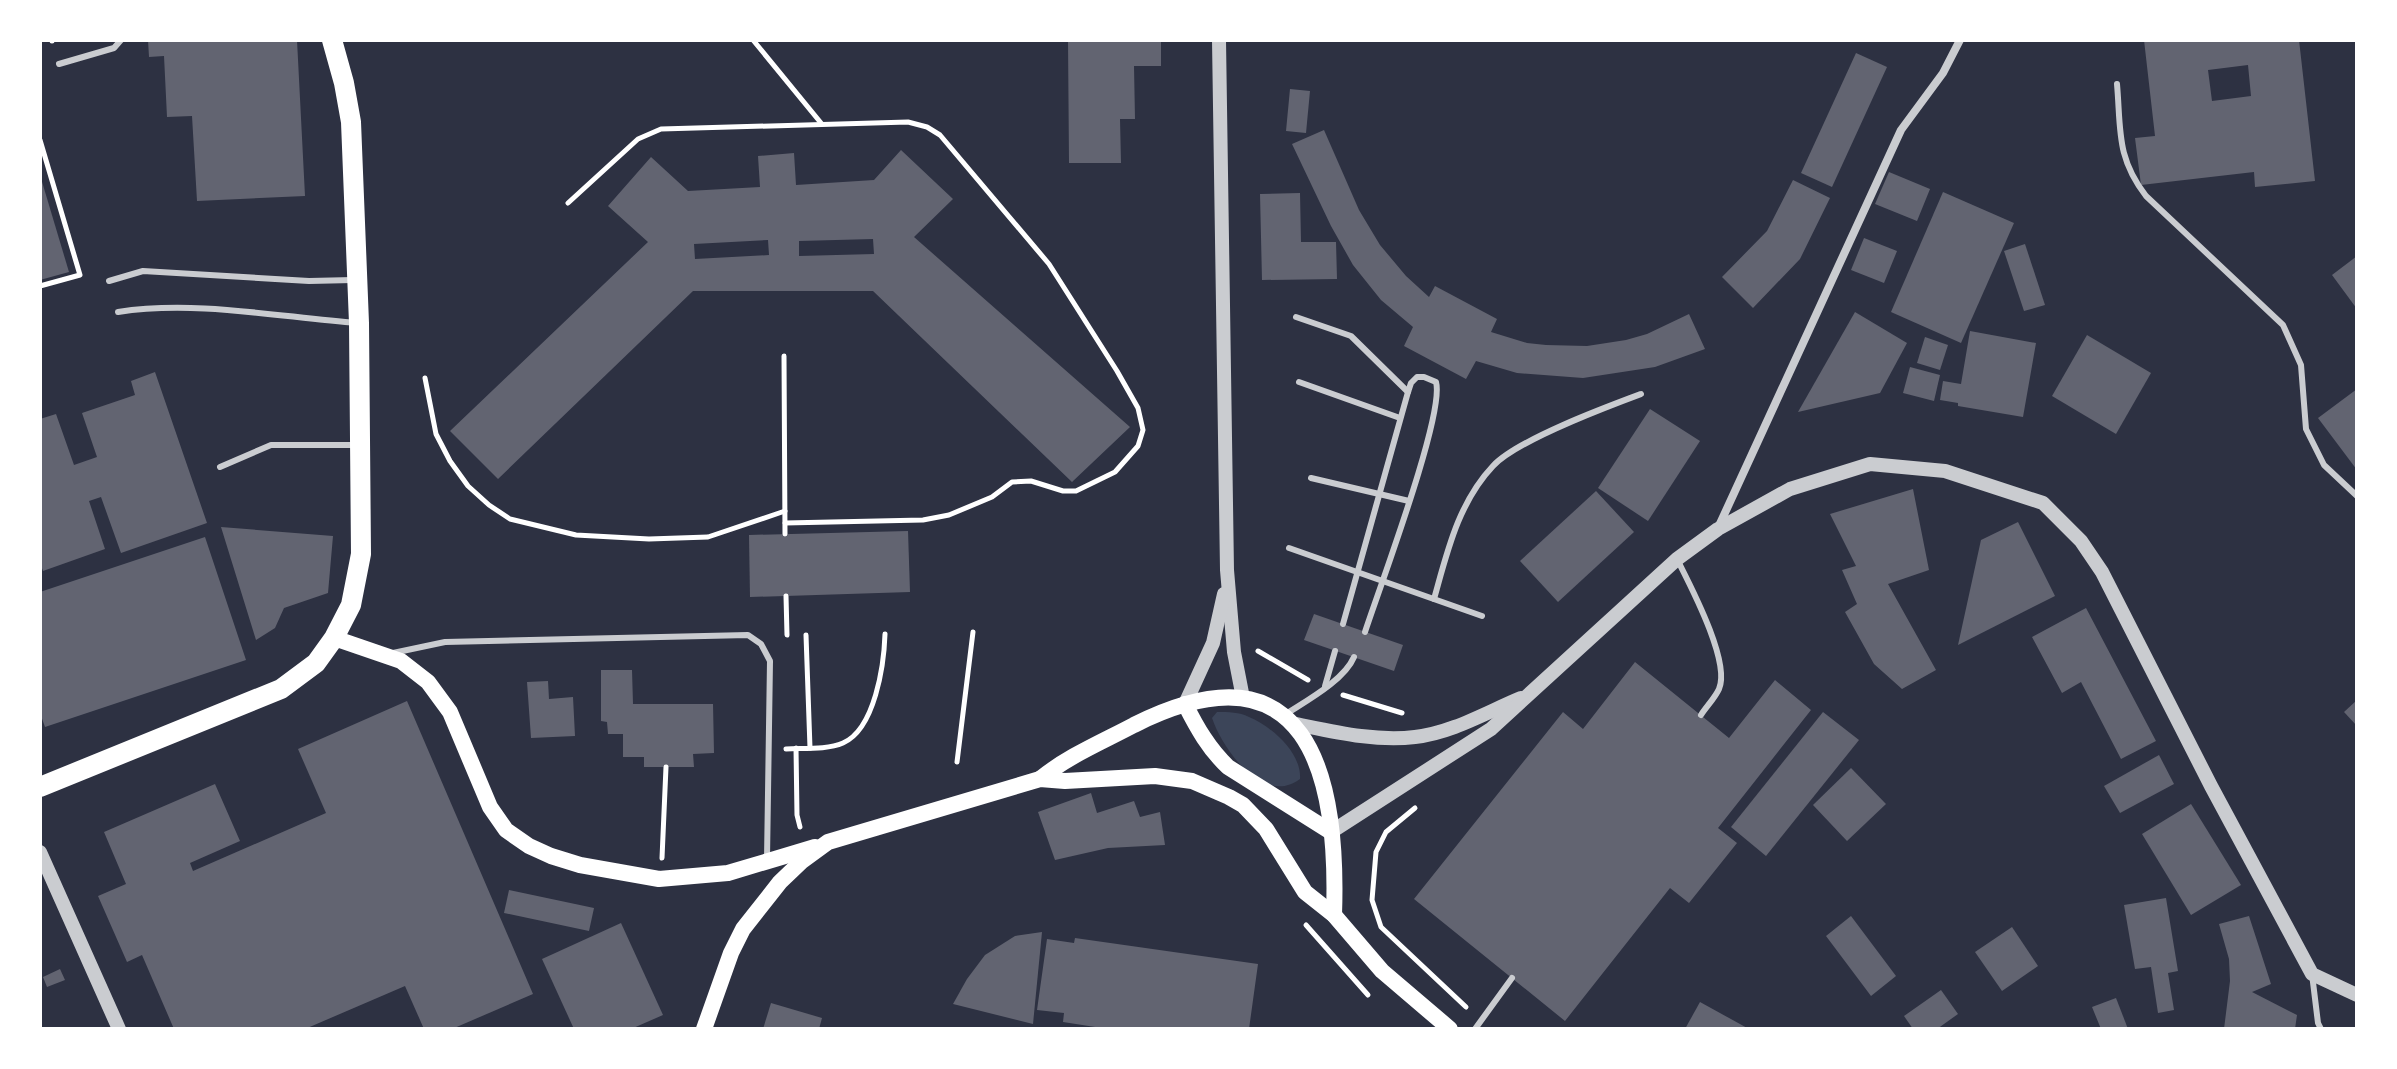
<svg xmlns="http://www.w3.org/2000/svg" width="2397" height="1069" font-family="'Noto Sans',sans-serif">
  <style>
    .green { fill: #3c4559 }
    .building { fill: #626471; fill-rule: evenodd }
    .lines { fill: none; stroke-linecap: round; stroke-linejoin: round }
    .path { stroke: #fff; stroke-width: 5 }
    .service { stroke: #caccd0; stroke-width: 6 }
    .minor { stroke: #caccd0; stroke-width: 8 }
    .tertiary { stroke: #caccd0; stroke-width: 14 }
    .secondary { stroke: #fff; stroke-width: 16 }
    .primary { stroke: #fff; stroke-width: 20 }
  </style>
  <rect width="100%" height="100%" fill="#2d3142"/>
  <!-- green -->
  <path class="green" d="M1217,712c12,0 22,0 32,5 22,9 53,36 51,62 -37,28 -78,-31 -88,-61z"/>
  <!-- building -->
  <g class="building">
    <path d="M148,40h149l8,156 -108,5 -5,-85 -25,1 -3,-61 -15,1z"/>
    <path d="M1068,40h93v26h-27l1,53h-15l1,44h-52z"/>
    <path d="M2144,40h155l16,141 -60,6 -1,-15 -113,13 -6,-47 20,-2zM2248,65l3,31 -39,5 -4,-31z"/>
    <path d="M1856,53l31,14 -55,120 -31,-14z"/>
    <path d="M1290,89l20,2 -4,42 -20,-2z"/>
    <path d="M1324,130l35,80 21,35 26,31 23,21 6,-11 62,33 -6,13 36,11 19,2 41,1 39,-6 21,-6 42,-20 16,35 -50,18 -72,11 -66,-5 -41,-12 -10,18 -62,-33 9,-19 -32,-27 -28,-35 -22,-39 -39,-82z"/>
    <path d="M901,150l52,49 -39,38 216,190 -58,55 -199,-191h-180l-195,188 -48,-48 198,-189 -40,-36 43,-49 37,34 72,-4 -2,-31 36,-3 2,32 78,-5zM873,239l1,15 -75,2v-15zM768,240l1,15 -74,4 -1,-15z"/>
    <path d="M1889,172l41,17 -13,32 -42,-17z"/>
    <path d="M40,175l29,97 -29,8z"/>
    <path d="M1793,180l37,18 -30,61 -47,49 -31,-31 45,-46z"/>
    <path d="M1943,192l71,31 -53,120 -70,-31z"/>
    <path d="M1300,193l1,49h35l1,37 -75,1 -2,-86z"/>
    <path d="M1864,238l33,13 -13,32 -33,-13z"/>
    <path d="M2025,244l20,61 -21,6 -20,-60z"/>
    <path d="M2357,256v53l-25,-34z"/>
    <path d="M1855,312l52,31 -27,50 -82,19z"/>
    <path d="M1970,331l66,12 -13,74 -65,-11v-3l-18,-3 3,-19 18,3z"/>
    <path d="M2087,335l64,38 -35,61 -64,-38z"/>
    <path d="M1925,337l23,8 -8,25 -23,-7z"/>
    <path d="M1910,367l30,8 -6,26 -31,-8z"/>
    <path d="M155,372l52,151 -86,30 -20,-56 -12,4 16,48 -62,22 -3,-8v-144l16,-5 18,51 23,-8 -15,-44 53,-18 -4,-14z"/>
    <path d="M2357,389v81l-39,-52z"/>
    <path d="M1650,409l50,32 -52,80 -50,-33z"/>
    <path d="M1913,489l16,81 -41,14 48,86 -34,19 -28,-25 -29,-52 12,-8 -15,-34 14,-4 -26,-52z"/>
    <path d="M1596,491l38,41 -76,70 -38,-41z"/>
    <path d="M2018,522l37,74 -97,49 23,-105z"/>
    <path d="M221,527l112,9 -5,57 -44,15 -9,20 -19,12z"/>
    <path d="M908,531l2,61 -160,5 -1,-62z"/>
    <path d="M205,537l41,123 -201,67 -5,-14v-121z"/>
    <path d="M2086,608l70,133 -35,18 -40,-77 -19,11 -30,-56z"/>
    <path d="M1314,614l89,31 -9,26 -90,-31z"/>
    <path d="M1635,662l94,76 46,-58 36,30 -93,118 19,15 -48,60 -19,-15 -105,133 -151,-122 149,-187 20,17z"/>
    <path d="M601,670h31l1,34h80l1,49 -21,1 1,13h-50v-10h-21v-23h-15l-1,-12 -6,-1z"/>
    <path d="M548,681l1,18 24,-2 2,39 -44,2 -4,-56z"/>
    <path d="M2357,700v26l-13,-14z"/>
    <path d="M407,701l126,293 -81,35h-28l-19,-43 -100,43h-131l-32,-74 -15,7 -29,-66 28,-12 -22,-52 111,-48 25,57 -50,22 3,8 133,-58 -28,-64z"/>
    <path d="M1823,712l36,28 -93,116 -35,-29z"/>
    <path d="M2159,755l15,29 -54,29 -16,-27z"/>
    <path d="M1851,768l35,36 -39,37 -34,-36z"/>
    <path d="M1091,793l6,20 37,-12 6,16 20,-5 5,33 -57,3 -53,12 -17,-48z"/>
    <path d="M2191,804l50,81 -50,30 -49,-81z"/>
    <path d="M509,890l85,18 -5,23 -85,-18z"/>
    <path d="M2166,898l12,73 -10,2 6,37 -16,3 -7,-46 -16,2 -11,-64z"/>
    <path d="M1851,916l45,60 -25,20 -45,-60z"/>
    <path d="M2249,916l22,68 -19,8 45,23 -2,14h-71l6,-48 -1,-22 -10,-35z"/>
    <path d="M621,923l42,92 -32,14h-57l-32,-70z"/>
    <path d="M2012,927l26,39 -36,25 -27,-39z"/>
    <path d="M1042,932l-9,92 -80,-20 14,-25 18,-24 30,-19z"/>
    <path d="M1075,938l183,26 -9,65h-141l-45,-7 1,-9 -27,-3 10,-71 27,4z"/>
    <path d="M60,969l5,11 -18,7 -4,-10z"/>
    <path d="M1941,990l17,24 -21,15h-24l-9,-13z"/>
    <path d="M2116,998l12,31h-27l-9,-22z"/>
    <path d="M1700,1002l49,27h-64z"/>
    <path d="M771,1003l51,15 -3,11h-56z"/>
  </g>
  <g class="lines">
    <!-- path -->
    <g class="path">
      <path d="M52,40v1"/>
      <path d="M753,40l68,83"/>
      <path d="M40,140l40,135 -40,11"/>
      <path d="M568,203l70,-64 23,-10 247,-7 19,5 13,8 109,129 68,107 21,37 5,22 -5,16 -23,26 -39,19h-13l-32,-10 -19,1 -20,15 -43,18 -26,5 -138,3"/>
      <path d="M784,356l1,178"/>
      <path d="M425,378l11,56 14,27 18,25 21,19 21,14 66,16 73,4 59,-2 77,-26"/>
      <path d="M786,596l1,39"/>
      <path d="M806,635l4,113"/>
      <path d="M1258,651l50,29"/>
      <path d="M1343,695l59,18"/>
      <path d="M796,748l1,67 3,12"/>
      <path d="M786,749c17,-1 41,1 57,-6 32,-14 41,-78 42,-109"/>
      <path d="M957,762l16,-130"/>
      <path d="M1415,808l-29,24 -10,20 -4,48 9,27 85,80"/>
      <path d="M662,858l4,-91"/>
      <path d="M1306,925l62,70"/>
    </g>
    <!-- service -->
    <g class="service">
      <path d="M59,64l55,-16 7,-8"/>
      <path d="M2117,84c4,46 -1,73 29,112l137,129 18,40 5,64 18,36 33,31"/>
      <path d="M109,281l34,-10 166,10 44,-1"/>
      <path d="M118,312c77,-12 161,5 239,11"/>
      <path d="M1296,317l55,19 57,56"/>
      <path d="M1299,382l101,36"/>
      <path d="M220,467l51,-22h87"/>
      <path d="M1311,478l98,23"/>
      <path d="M1289,548l193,68"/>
      <path d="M1677,559c13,26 54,103 42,130 -4,9 -13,18 -18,26"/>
      <path d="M1434,599c13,-46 24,-96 59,-133 24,-26 113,-59 148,-72"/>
      <path d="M1343,624l65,-232 3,-9 6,-6h7l12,5c9,32 -57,207 -71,250"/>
      <path d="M393,653l52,-11 303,-7 13,9 9,17 -3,198"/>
      <path d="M1325,686l10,-35"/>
      <path d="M1283,716c21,-14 61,-35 71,-59"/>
      <path d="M2312,974l6,49 3,6"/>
      <path d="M1475,1029l37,-51"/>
    </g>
    <!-- minor -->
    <path class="minor" d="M1718,528l183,-398 42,-57 17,-33"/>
    <!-- tertiary -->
    <g class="tertiary">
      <path d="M1219,40l8,530 7,82 9,46"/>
      <path d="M1185,704l28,-61 11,-49"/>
      <path d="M1291,723c40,8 83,19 124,14 37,-4 72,-25 106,-39"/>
      <path d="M1331,832l160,-103 186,-170 41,-30 72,-40 80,-25 75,7 98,32 38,38 21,31 109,214 101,188 45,21"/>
      <path d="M40,852l79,177"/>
    </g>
    <!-- secondary -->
    <g class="secondary">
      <path d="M334,638l67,23 27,21 22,30 40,95 16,23 23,16 22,10 29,9 79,14 69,-6 87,-26"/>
      <path d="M1185,704c12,24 24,45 43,63l103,65"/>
      <path d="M1040,779c28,-23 62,-37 94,-54 173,-87 205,48 200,190"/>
      <path d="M704,1029l27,-76 12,-24 37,-47 22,-21 26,-19 212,-63 25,2 90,-5 37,5 37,16 14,8 23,24 39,63 29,23 48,56 68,58"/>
    </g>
    <!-- primary -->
    <path class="primary" d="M40,787l241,-98 35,-26 18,-25 17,-33 10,-51 -2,-231 -8,-201 -7,-39 -12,-43"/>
  </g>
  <!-- border -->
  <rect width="2397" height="1069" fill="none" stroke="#ffffff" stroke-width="84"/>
</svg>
